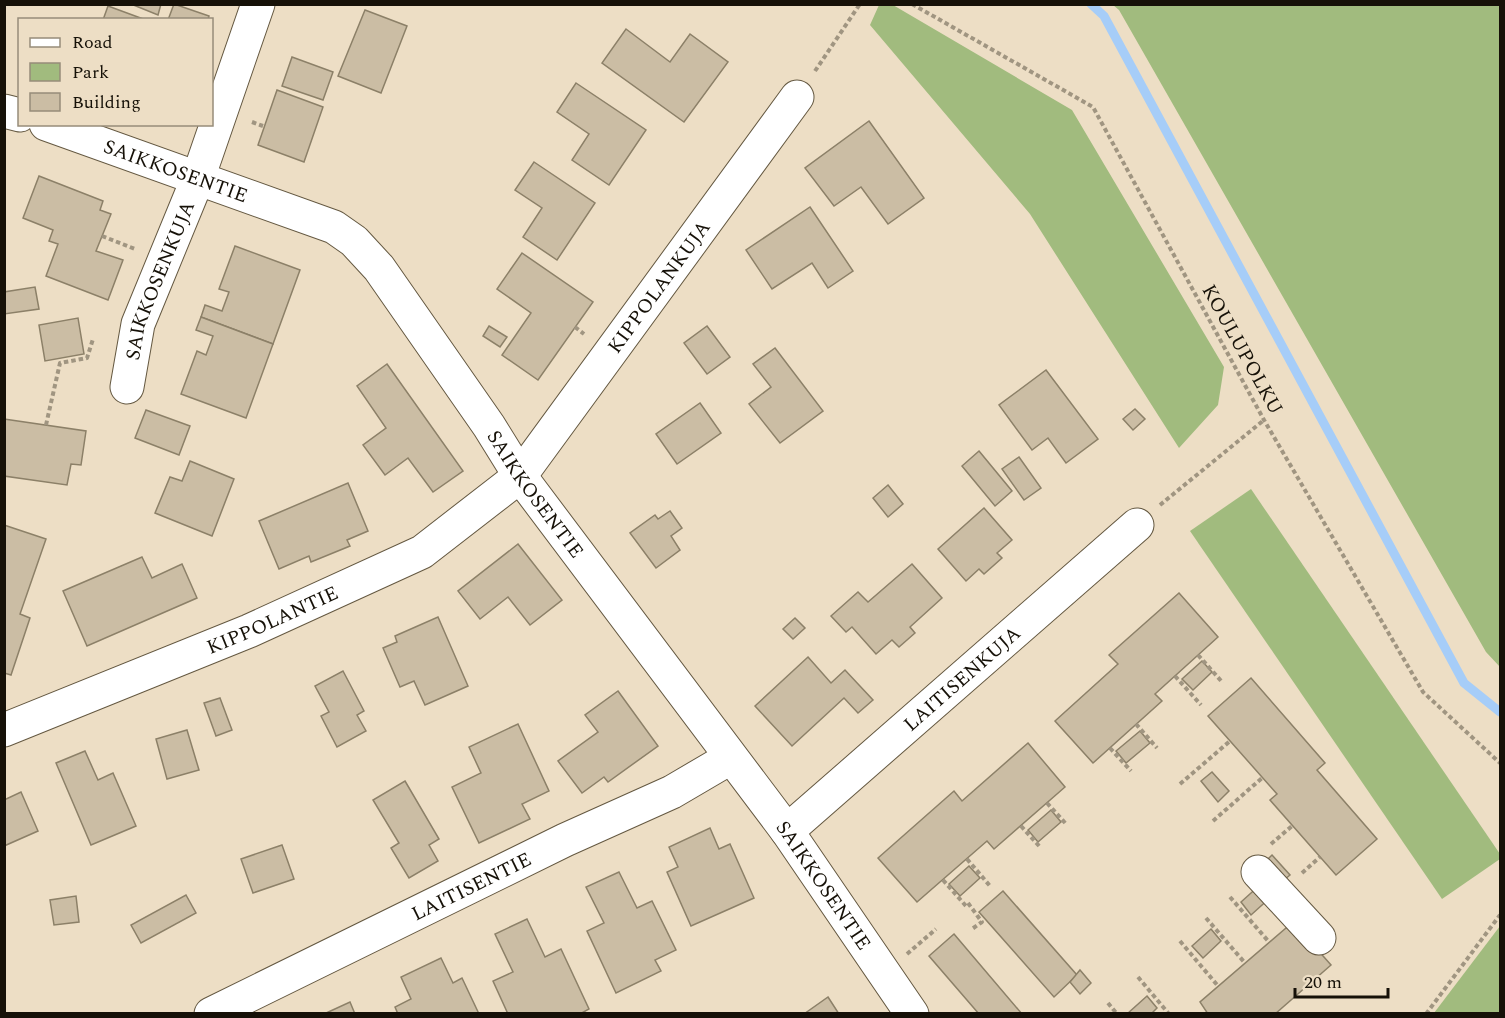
<svg xmlns="http://www.w3.org/2000/svg" width="1505" height="1018" font-family="Spectral,serif">
  <style>
    .green { fill: #a1bb7e }
    .lines { fill: none; stroke-linecap: round; stroke-linejoin: round }
    .stream { stroke: #a6cdf8; stroke-width: 9 }
    .building { fill: #cbbda4; stroke: #8c8068; stroke-width: 1.5 }
    .minor-casing { stroke: #645841; stroke-width: 35 }
    .path { stroke: #a09581; stroke-width: 4; stroke-dasharray: 4.5 3; stroke-linecap: butt }
    .minor { stroke: #fff; stroke-width: 33 }
    .labels { text-anchor: middle; stroke-width: 4.5; stroke-linejoin: round; paint-order: stroke }
    .street-label { font-size: 20px; fill: #161108; stroke: #eddec5 }
  </style>
  <rect width="100%" height="100%" fill="#eddec5"/>
  <!-- green -->
  <g class="green">
    <path d="M879,5h14l179,105 152,257 -6,38 -39,43 -149,-234 -160,-189z"/>
    <path d="M1113,5h387v662l-14,-15 -367,-642z"/>
    <path d="M1251,489l249,365v5l-58,40 -252,-368z"/>
    <path d="M1500,926v87h-66z"/>
  </g>
  <g class="lines">
    <!-- stream -->
    <path class="stream" d="M1091,4l13,12 360,667 36,29"/>
  </g>
  <!-- building -->
  <g class="building">
    <path d="M131,4h30l-3,11z"/>
    <path d="M174,4l35,12 -1,4h-40z"/>
    <path d="M108,6l38,14h-43z"/>
    <path d="M365,10l42,16 -26,67 -43,-17z"/>
    <path d="M626,29l44,33 20,-28 38,28 -44,60 -82,-59z"/>
    <path d="M292,57l41,15 -10,28 -41,-14z"/>
    <path d="M576,83l70,47 -37,55 -37,-25 17,-26 -32,-22z"/>
    <path d="M277,90l46,17 -19,55 -46,-17z"/>
    <path d="M869,121l55,77 -36,26 -27,-37 -27,19 -29,-38z"/>
    <path d="M534,162l61,41 -38,57 -34,-23 19,-29 -27,-18z"/>
    <path d="M39,176l64,25 -3,9 11,4 -15,37 27,9 -15,40 -62,-24 12,-32 -9,-3 4,-11 -30,-12z"/>
    <path d="M810,207l43,64 -25,17 -16,-25 -40,26 -26,-39z"/>
    <path d="M235,246l65,24 -27,74 -72,-27 4,-12 17,6 7,-19 -10,-3z"/>
    <path d="M522,253l71,49 -55,78 -36,-25 29,-42 -34,-24z"/>
    <path d="M35,287l4,22 -35,5v-22z"/>
    <path d="M201,317l72,27 -27,74 -65,-24 16,-43 9,4 7,-19 -17,-6z"/>
    <path d="M78,318l6,36 -39,7 -6,-36z"/>
    <path d="M489,326l18,11 -7,10 -17,-11z"/>
    <path d="M707,326l23,31 -23,17 -23,-31z"/>
    <path d="M775,348l48,63 -43,32 -31,-39 22,-17 -18,-23z"/>
    <path d="M387,364l76,107 -30,21 -25,-34 -23,17 -22,-30 23,-17 -29,-42z"/>
    <path d="M1046,370l52,69 -32,24 -18,-25 -16,12 -33,-45z"/>
    <path d="M700,403l21,30 -44,31 -21,-30z"/>
    <path d="M1135,409l10,10 -12,11 -10,-11z"/>
    <path d="M146,410l44,16 -11,29 -44,-17z"/>
    <path d="M4,419l82,12 -5,34 -10,-1 -4,21 -63,-9z"/>
    <path d="M979,451l33,40 -17,15 -33,-40z"/>
    <path d="M1019,457l22,31 -17,12 -22,-31z"/>
    <path d="M190,461l44,18 -22,57 -57,-23 15,-36 12,4z"/>
    <path d="M348,483l20,48 -21,9 3,6 -39,16 -2,-6 -30,13 -20,-48z"/>
    <path d="M888,485l15,19 -15,13 -15,-19z"/>
    <path d="M984,508l28,32 -15,13 5,5 -18,16 -5,-5 -13,12 -28,-32z"/>
    <path d="M670,511l12,17 -11,8 9,14 -24,18 -26,-35 25,-18 3,4z"/>
    <path d="M4,525l42,14 -26,75 10,4 -19,57 -7,-2z"/>
    <path d="M518,544l44,56 -32,25 -22,-28 -28,22 -22,-28z"/>
    <path d="M142,557l10,21 30,-14 15,34 -110,48 -24,-55z"/>
    <path d="M912,564l30,34 -32,29 5,6 -16,14 -7,-7 -16,14 -24,-27 -6,5 -15,-16 27,-24 10,10z"/>
    <path d="M1179,593l39,44 -63,57 7,7 -69,62 -38,-42 63,-57 -9,-9z"/>
    <path d="M438,617l30,69 -43,19 -11,-24 -14,6 -17,-39 14,-6 -2,-6z"/>
    <path d="M795,618l10,10 -12,11 -10,-10z"/>
    <path d="M808,657l23,26 14,-13 28,30 -15,13 -14,-15 -52,48 -37,-40z"/>
    <path d="M1202,661l10,11 -19,18 -11,-11z"/>
    <path d="M343,671l21,40 -7,4 9,16 -29,16 -16,-31 8,-4 -14,-26z"/>
    <path d="M1251,678l74,85 -8,7 60,69 -41,36 -66,-75 7,-6 -69,-78z"/>
    <path d="M618,691l40,55 -50,36 -4,-5 -22,16 -24,-32 40,-29 -13,-17z"/>
    <path d="M220,698l12,32 -16,6 -12,-33z"/>
    <path d="M518,724l31,67 -27,13 8,15 -51,24 -27,-56 29,-14 -12,-26z"/>
    <path d="M187,730l12,40 -32,9 -11,-40z"/>
    <path d="M1140,731l10,12 -24,20 -10,-12z"/>
    <path d="M1028,743l37,44 -71,62 -7,-8 -70,61 -39,-44 76,-67 8,10z"/>
    <path d="M85,751l13,29 15,-7 23,53 -45,19 -35,-82z"/>
    <path d="M1212,772l17,19 -11,11 -17,-21z"/>
    <path d="M405,781l34,58 -10,6 9,16 -29,17 -18,-30 8,-5 -26,-43z"/>
    <path d="M21,792l17,39 -34,15v-46z"/>
    <path d="M1051,810l10,12 -23,20 -10,-12z"/>
    <path d="M710,828l9,21 11,-5 24,54 -63,28 -24,-54 11,-5 -9,-20z"/>
    <path d="M282,845l12,34 -41,14 -12,-34z"/>
    <path d="M1272,855l18,20 -12,10 -17,-19z"/>
    <path d="M969,866l11,12 -20,18 -11,-12z"/>
    <path d="M619,872l18,36 15,-7 24,49 -21,10 6,11 -45,22 -29,-62 17,-8 -18,-36z"/>
    <path d="M1261,884l11,12 -21,19 -10,-13z"/>
    <path d="M1003,891l74,84 -23,22 -75,-85z"/>
    <path d="M186,895l10,18 -55,30 -10,-18z"/>
    <path d="M76,896l3,26 -25,3 -4,-25z"/>
    <path d="M527,919l18,38 16,-8 28,60 -9,5h-72l-15,-33 20,-9 -18,-38z"/>
    <path d="M1293,922l38,43 -56,49h-67l-8,-12z"/>
    <path d="M1211,929l10,12 -18,17 -11,-12z"/>
    <path d="M954,934l68,80h-43l-50,-58z"/>
    <path d="M441,958l12,25 9,-5 17,36h-81l-3,-7 16,-8 -10,-22z"/>
    <path d="M1080,970l11,13 -11,11 -10,-12z"/>
    <path d="M1147,996l10,12 -6,6h-24z"/>
    <path d="M828,997l11,17h-35z"/>
    <path d="M350,1002l5,12h-31z"/>
  </g>
  <g class="lines">
    <!-- minor casing -->
    <g class="minor-casing">
      <g id="minor">
        <path d="M4,111l16,4"/>
        <path id="s1" d="M46,124l288,103 20,14 25,27 110,158 31,50 267,355 125,183"/>
        <path id="s2" d="M127,387l11,-63 60,-146 60,-174"/>
        <path id="s3" d="M4,730l245,-99 173,-79 98,-76 277,-379"/>
        <path id="s4" d="M787,831l350,-306"/>
        <path d="M1258,872l61,66"/>
        <path id="s5" d="M211,1014l354,-174 107,-48 58,-34"/>
      </g>
    </g>
    <!-- path -->
    <g class="path">
      <path d="M912,4l181,103 171,313 159,272 77,71"/>
      <path d="M815,71l45,-67"/>
      <path d="M252,122l11,4"/>
      <path d="M102,236l33,13"/>
      <path d="M575,327l9,7"/>
      <path d="M46,425l14,-62 27,-5 6,-19"/>
      <path d="M1160,505l104,-85"/>
      <path d="M1198,655l25,28"/>
      <path d="M1175,676l26,29"/>
      <path d="M1136,724l21,24"/>
      <path d="M1110,748l21,23"/>
      <path d="M1180,784l50,-43"/>
      <path d="M1047,803l20,22"/>
      <path d="M1213,821l49,-43"/>
      <path d="M1021,826l19,21"/>
      <path d="M1271,844l21,-18"/>
      <path d="M967,859l23,27"/>
      <path d="M1302,873l18,-16"/>
      <path d="M943,880l23,26"/>
      <path d="M1230,897l39,45"/>
      <path d="M968,903l14,19 -10,7"/>
      <path d="M1206,918l39,45"/>
      <path d="M1180,941l38,45"/>
      <path d="M907,954l29,-25"/>
      <path d="M1138,977l31,37"/>
      <path d="M1108,1003l9,11"/>
      <path d="M1426,1014l74,-99"/>
    </g>
    <!-- minor -->
    <use href="#minor" class="minor"/>
  </g>
  <g class="labels">
    <!-- street labels -->
    <g class="street-label">
      <text dy="7" stroke="none"><textPath href="#s1" startOffset="138">SAIKKOSENTIE</textPath></text>
      <text dy="7" stroke="none"><textPath href="#s2" startOffset="112">SAIKKOSENKUJA</textPath></text>
      <text dy="7" stroke="none"><textPath href="#s3" startOffset="813">KIPPOLANKUJA</textPath></text>
      <text transform="translate(1243 349) rotate(61)" y="7">KOULUPOLKU</text>
      <text dy="7" stroke="none"><textPath href="#s1" startOffset="642">SAIKKOSENTIE</textPath></text>
      <text dy="7" stroke="none"><textPath href="#s3" startOffset="290">KIPPOLANTIE</textPath></text>
      <text dy="7" stroke="none"><textPath href="#s4" startOffset="232">LAITISENKUJA</textPath></text>
      <text dy="7" stroke="none"><textPath href="#s1" startOffset="1128">SAIKKOSENTIE</textPath></text>
      <text dy="7" stroke="none"><textPath href="#s5" startOffset="290">LAITISENTIE</textPath></text>
    </g>
  </g>
  <!-- border -->
  <rect width="1505" height="1018" fill="none" stroke="#161108" stroke-width="12"/>
  <!-- legend -->
  <rect x="18" y="18" width="195" height="108" fill="#eddec5" stroke="#978c79" stroke-width="1.5"/>
  <rect x="30" y="38" width="30" height="9" fill="#ffffff" stroke="#978c79" stroke-width="1.5"/>
  <text x="72" y="48" font-size="18" fill="#161108">Road</text>
  <rect x="30" y="63" width="30" height="18" fill="#a1bb7e" stroke="#978c79" stroke-width="1.5"/>
  <text x="72" y="78" font-size="18" fill="#161108">Park</text>
  <rect x="30" y="93" width="30" height="18" fill="#cbbda4" stroke="#978c79" stroke-width="1.5"/>
  <text x="72" y="108" font-size="18" fill="#161108">Building</text>
  <!-- scale -->
  <path d="M1295 988v9h93v-9" fill="none" stroke="#161108" stroke-width="3"/>
  <text x="1304" y="988" font-size="18" fill="#161108" stroke="#eddec5" stroke-width="4.5" paint-order="stroke">20 m</text>
</svg>
